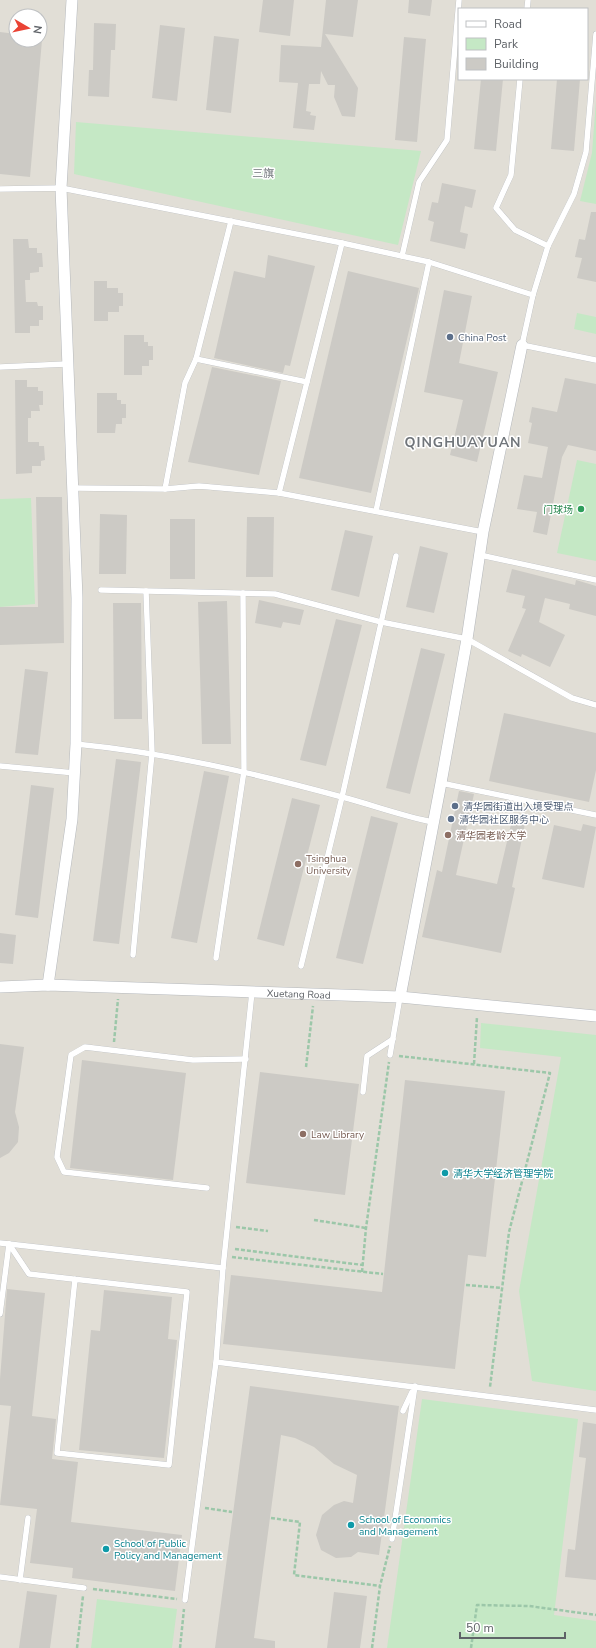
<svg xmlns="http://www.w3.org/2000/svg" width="596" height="1648" font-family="'Nunito Sans','Noto Sans SC',sans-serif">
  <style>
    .education { fill: #e1ded6; fill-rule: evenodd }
    .green { fill: #c5e8c5 }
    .building { fill: #cccac5 }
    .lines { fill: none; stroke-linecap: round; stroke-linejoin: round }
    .service-casing { stroke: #b5b8bc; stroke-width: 6 }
    .minor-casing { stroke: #b5b8bc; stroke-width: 12 }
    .path { stroke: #9cc7a9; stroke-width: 2.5; stroke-dasharray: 4 2; stroke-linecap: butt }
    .service { stroke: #fff; stroke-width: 5.5 }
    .minor { stroke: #fff; stroke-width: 11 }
    .service-dot { fill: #5c6f8a; stroke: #fff; stroke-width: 1.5 }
    .leisure-dot { fill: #2e9e5b; stroke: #fff; stroke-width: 1.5 }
    .education-dot { fill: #8d6e63; stroke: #fff; stroke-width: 1.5 }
    .culture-dot { fill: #0f9aa8; stroke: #fff; stroke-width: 1.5 }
    .labels { text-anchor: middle; stroke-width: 3; stroke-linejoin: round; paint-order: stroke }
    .service-label { font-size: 10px; fill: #4e5e75; stroke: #fff; text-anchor: start }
    .leisure-label { font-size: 10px; fill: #27864d; stroke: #fff; text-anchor: end }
    .education-label { font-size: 10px; fill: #785e54; stroke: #fff; text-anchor: start }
    .street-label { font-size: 10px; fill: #5f6368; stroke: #fff }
    .culture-label { font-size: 10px; fill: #0d838f; stroke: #fff; text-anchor: start }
    .neighbourhood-label { font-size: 11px; fill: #70757a; stroke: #fff }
    .district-label { font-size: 14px; font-weight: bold; letter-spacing: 1px; fill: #70757a; stroke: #fff }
  </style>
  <rect width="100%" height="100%" fill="#f1efe8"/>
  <!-- education -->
  <path class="education" d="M0,0h596v1648h-596zM459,9h128v70h-128zM16,16h24v24h-24z"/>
  <!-- green -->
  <g class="green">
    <path d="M596,100v104l-16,-3 12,-48z"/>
    <path d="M76,122l345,29 -23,94 -324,-71z"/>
    <path d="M577,313l19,4v17l-22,-5z"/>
    <path d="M577,460l19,4v97l-39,-8z"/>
    <path d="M31,498l4,106 -35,3v-108z"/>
    <path d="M481,1023l115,12v356l-64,-10 -13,-90 42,-234 -81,-9z"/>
    <path d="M422,1399l156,20 -24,196 42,6v27h-209z"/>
    <path d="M97,1599l80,10 -5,39h-81z"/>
  </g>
  <!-- building -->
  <g class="building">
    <path d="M263,0h31l-4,36 -31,-4z"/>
    <path d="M326,0h32l-5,37 -28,-3 33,54 -3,29 -13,-1 -8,-19 1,-12h-7l-7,-14 -1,13h-11l-3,27 5,1 -1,3 6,1 -2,14 -21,-2 5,-45 -19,-1 2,-37 40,2z"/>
    <path d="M409,0h23l-2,16 -22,-3z"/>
    <path d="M94,23l22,1 -1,26h-4l-2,47 -21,-1 1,-26h4z"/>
    <path d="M160,25l25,3 -8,73 -25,-3z"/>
    <path d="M0,32l16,2v6h26l-12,137 -30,-3z"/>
    <path d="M214,36l25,3 -8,74 -25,-3z"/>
    <path d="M404,37l22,2 -9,103 -22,-2z"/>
    <path d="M481,79h22l-7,72 -22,-2z"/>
    <path d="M557,79h23l-6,72 -23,-2z"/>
    <path d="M442,183l34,7 -4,18 -7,-2 -5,26 8,2 -3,15 -35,-8 4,-19 -6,-2 4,-18 6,1z"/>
    <path d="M591,212h5v70l-19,-4 5,-20 -7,-1 4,-18 6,1z"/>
    <path d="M13,239h15l1,9h8v5h5l1,14h-4v5l-9,1v7h-5l1,22h11l1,4h5v14h-4v6h-9v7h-15z"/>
    <path d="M268,255l47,11 -25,100 -5,-1 -2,8 -69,-15 20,-87 31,7z"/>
    <path d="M348,271l71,17 -48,205 -72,-15z"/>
    <path d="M94,281h13v7h11v5h5v13h-4v6h-11v9h-14z"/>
    <path d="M444,290l28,6 -13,67 39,9 -21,90 -27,-7 13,-55 -39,-8z"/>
    <path d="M124,335h20v7h4v4h5v14h-4v6h-7v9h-18z"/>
    <path d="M212,367l69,14 -22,94 -71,-13z"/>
    <path d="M565,378l31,6v67l-28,-6 -6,12 -15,78 -14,-3 4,-20 -20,-3 7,-34 18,3 6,-31 -20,-4 4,-20 -3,-1 3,-15 25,5z"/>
    <path d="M15,380h12v7h11v4h5v14h-4l1,6h-9v7h-3v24h11v4h5l1,14 -4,1v5h-9v7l-16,1z"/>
    <path d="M97,393h20v7h4v4h5v14h-4v6h-6l-1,9h-18z"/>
    <path d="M36,497h26l2,146 -64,2v-38h38z"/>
    <path d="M100,514l27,1 -1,59h-27z"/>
    <path d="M247,517h27l-1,60h-27z"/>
    <rect x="170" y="519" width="25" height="60"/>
    <path d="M345,530l28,6 -14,61 -28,-7z"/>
    <path d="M420,546l28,7 -14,60 -28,-6z"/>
    <path d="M512,569l63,16 1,-5 20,6v30l-27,-7 1,-5 -25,-6 -6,24 26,13 -15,32 -28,-13 -1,3 -13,-6 18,-42 -4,-1 3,-12 -19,-4z"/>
    <path d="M259,600l45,10 -4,15 -17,-3 -2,6 -26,-5z"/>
    <path d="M227,601l4,143h-29l-4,-142z"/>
    <path d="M113,603h28l1,116h-28z"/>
    <path d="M336,619l26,6 -36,141 -26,-6z"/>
    <path d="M421,648l24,6 -35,140 -24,-6z"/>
    <path d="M25,669l23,3 -10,83 -23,-2z"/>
    <path d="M504,713l92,20v37l-7,32 -100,-21z"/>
    <path d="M116,759l25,3 -22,182 -26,-3z"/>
    <path d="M204,771l25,5 -32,167 -26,-5z"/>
    <path d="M31,785l23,3 -16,130 -23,-3z"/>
    <path d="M459,791l15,3 -18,81 41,9 16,-68 13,3 -14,68 3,1 -14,65 -79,-16 15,-67 5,2z"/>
    <path d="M292,798l28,7 -36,141 -27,-7z"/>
    <path d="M371,816l27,7 -35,141 -27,-6z"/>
    <path d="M583,824l13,3 -12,61 -42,-9 12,-54 27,6z"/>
    <path d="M0,933l16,2 -3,29 -13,-1z"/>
    <path d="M0,1044l24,3 -9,65 4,15 -1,15 -9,11 -9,5z"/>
    <path d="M82,1060l104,13 -13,107 -103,-12z"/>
    <path d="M260,1072l99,12 -14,111 -99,-12z"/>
    <path d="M405,1080l100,11 -19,166 -18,-2 -13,114 -232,-25 8,-69 151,17z"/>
    <path d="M7,1289l38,4 -13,123 24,3 -4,40 26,3 -7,60 111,13 -7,56 -103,-13 1,-10 -43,-5 7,-54 -37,-4 11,-99 -11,-1v-26z"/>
    <path d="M104,1290l68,7 -4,42 9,1 -13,118 -85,-8 12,-120 9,1z"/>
    <path d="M250,1386l149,20 -20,149 -21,-3 -7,5 -15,1 -15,-8 -5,-15 6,-20 12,-10 10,-4 9,2 4,-28 -23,-11 -20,-17 -19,-9 -14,-3 -27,203 21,3v7h-60z"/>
    <path d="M583,1422l13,2v156l-31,-3 3,-28 7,1 11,-92 -7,-1z"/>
    <path d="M27,1591l30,4 -7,53h-31z"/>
    <path d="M334,1592l33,4 -7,52h-33z"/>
  </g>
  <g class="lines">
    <!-- service casing -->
    <g class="service-casing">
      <g id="service">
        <path d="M527,9l1,-9"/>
        <path d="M520,79l-9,96 -15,33 19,22 33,16"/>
        <path d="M0,189l61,-1 281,55 87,19 104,33 -11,50 74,15"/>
        <path d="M402,256l17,-74 28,-42 12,-140"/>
        <path d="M533,295l15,-49 26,-52 12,-42 10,-118"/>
        <path d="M196,359l35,-138"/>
        <path d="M0,367l66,-3"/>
        <path d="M73,488l92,1 34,-3 80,7 204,39"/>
        <path d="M165,489l20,-106 11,-24 111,23"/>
        <path d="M279,493l63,-250"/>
        <path d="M376,511l53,-249"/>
        <path d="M480,555l116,25"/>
        <path d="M101,590l174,4 106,28 86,17 105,59 24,7"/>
        <path d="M76,744c91,9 178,29 266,53 31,8 60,19 91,25"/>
        <path d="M0,766l75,7"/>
        <path d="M441,783l155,32"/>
        <path d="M133,955l19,-202 -6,-162"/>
        <path d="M216,958l28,-187 -1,-178"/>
        <path d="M301,966l41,-169 54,-241"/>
        <path d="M390,1055l10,-58"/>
        <path d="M363,1092l4,-36 26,-17"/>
        <path d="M207,1188l-143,-16 -7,-15 14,-102 14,-8 108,13 53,-1"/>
        <path d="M0,1243l223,25 -7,94 -31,238"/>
        <path d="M9,1244l20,30 158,18 -18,173 -112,-12 18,-174"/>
        <path d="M223,1268l29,-276"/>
        <path d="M0,1314l9,-70"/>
        <path d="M216,1362l380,48"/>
        <path d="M403,1411l9,-19"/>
        <path d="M392,1539l23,-153"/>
        <path d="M0,1577l84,11"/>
        <path d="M20,1580l8,-62"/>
      </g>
    </g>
    <!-- minor casing -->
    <g class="minor-casing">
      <g id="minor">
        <path d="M48,985l24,-166 4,-75 1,-146 -16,-410 11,-188"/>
        <path id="s1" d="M0,987l48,-2 352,12 196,19"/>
        <path d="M400,997l41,-214 26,-144 16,-107 39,-187"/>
      </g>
    </g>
    <!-- path -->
    <g class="path">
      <path d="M114,1042l4,-43"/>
      <path d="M399,1056l151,17 -41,159 -19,155"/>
      <path d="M474,1064l3,-47"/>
      <path d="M306,1067l7,-61"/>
      <path d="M314,1220l52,8"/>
      <path d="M236,1227l32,4"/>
      <path d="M235,1249l128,16"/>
      <path d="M232,1257l151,17"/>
      <path d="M362,1272l4,-44 23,-166"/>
      <path d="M466,1285l36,3"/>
      <path d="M205,1508l27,4"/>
      <path d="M271,1518l29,4 -6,53 86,11"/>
      <path d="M93,1589l84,10"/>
      <path d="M77,1648l6,-52"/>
      <path d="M180,1648l4,-39"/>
      <path d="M372,1648l8,-62 10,-40"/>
      <path d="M471,1648l6,-43 52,1 67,9"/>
    </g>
    <!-- service -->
    <use href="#service" class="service"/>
    <!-- minor -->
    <use href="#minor" class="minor"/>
  </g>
  <!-- markers -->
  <g class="service-dot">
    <circle cx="450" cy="337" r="4"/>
    <circle cx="455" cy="806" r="4"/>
    <circle cx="451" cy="819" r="4"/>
  </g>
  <circle class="leisure-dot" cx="581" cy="509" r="4"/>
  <g class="education-dot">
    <circle cx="448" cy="835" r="4"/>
    <circle cx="298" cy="864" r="4"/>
    <circle cx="303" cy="1134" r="4"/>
  </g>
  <g class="culture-dot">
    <circle cx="445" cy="1173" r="4"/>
    <circle cx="351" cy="1525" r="4"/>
    <circle cx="106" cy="1549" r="4"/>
  </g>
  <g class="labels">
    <!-- service labels -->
    <g class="service-label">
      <text x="458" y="341">China Post</text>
      <text x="463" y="810">清华园街道出入境受理点</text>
      <text x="459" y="823">清华园社区服务中心</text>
    </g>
    <!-- leisure labels -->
    <g class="leisure-label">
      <text x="573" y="513">门球场</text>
    </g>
    <!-- education labels -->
    <g class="education-label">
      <text x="456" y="839">清华园老龄大学</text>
      <text x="306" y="862">Tsinghua<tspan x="306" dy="12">University</tspan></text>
      <text x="311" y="1138">Law Library</text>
    </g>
    <!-- street labels -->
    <g class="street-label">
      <text dy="4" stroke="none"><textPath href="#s1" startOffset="299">Xuetang Road</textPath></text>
    </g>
    <!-- culture labels -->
    <g class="culture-label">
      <text x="453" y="1177">清华大学经济管理学院</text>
      <text x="359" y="1523">School of Economics<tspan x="359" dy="12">and Management</tspan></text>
      <text x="114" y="1547">School of Public<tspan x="114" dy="12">Policy and Management</tspan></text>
    </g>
    <!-- neighbourhood labels -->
    <g class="neighbourhood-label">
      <text x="263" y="177">三旗</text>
    </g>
    <!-- district labels -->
    <g class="district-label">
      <text x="463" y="447">QINGHUAYUAN</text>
    </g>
  </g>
  <!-- legend -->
  <rect x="458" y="8" width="130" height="72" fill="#ffffff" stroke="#bfc1c3"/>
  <rect x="466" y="21" width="20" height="6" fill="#ffffff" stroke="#bfc1c3"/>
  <text x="494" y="28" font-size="12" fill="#5f6368">Road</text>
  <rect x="466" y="38" width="20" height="12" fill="#c5e8c5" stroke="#bfc1c3"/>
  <text x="494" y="48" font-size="12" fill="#5f6368">Park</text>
  <rect x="466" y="58" width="20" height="12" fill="#cccac5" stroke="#bfc1c3"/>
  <text x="494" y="68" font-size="12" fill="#5f6368">Building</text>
  <!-- north arrow -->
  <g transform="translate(28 28) rotate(99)"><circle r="19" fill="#ffffff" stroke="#bfc1c3"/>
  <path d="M0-3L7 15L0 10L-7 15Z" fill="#ea4335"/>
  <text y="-6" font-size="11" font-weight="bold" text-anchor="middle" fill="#5f6368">N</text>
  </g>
  <!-- scale -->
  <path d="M460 1632v6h105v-6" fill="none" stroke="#5f6368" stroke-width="2"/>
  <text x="466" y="1632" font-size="12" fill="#5f6368" stroke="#ffffff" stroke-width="3" paint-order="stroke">50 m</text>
</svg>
